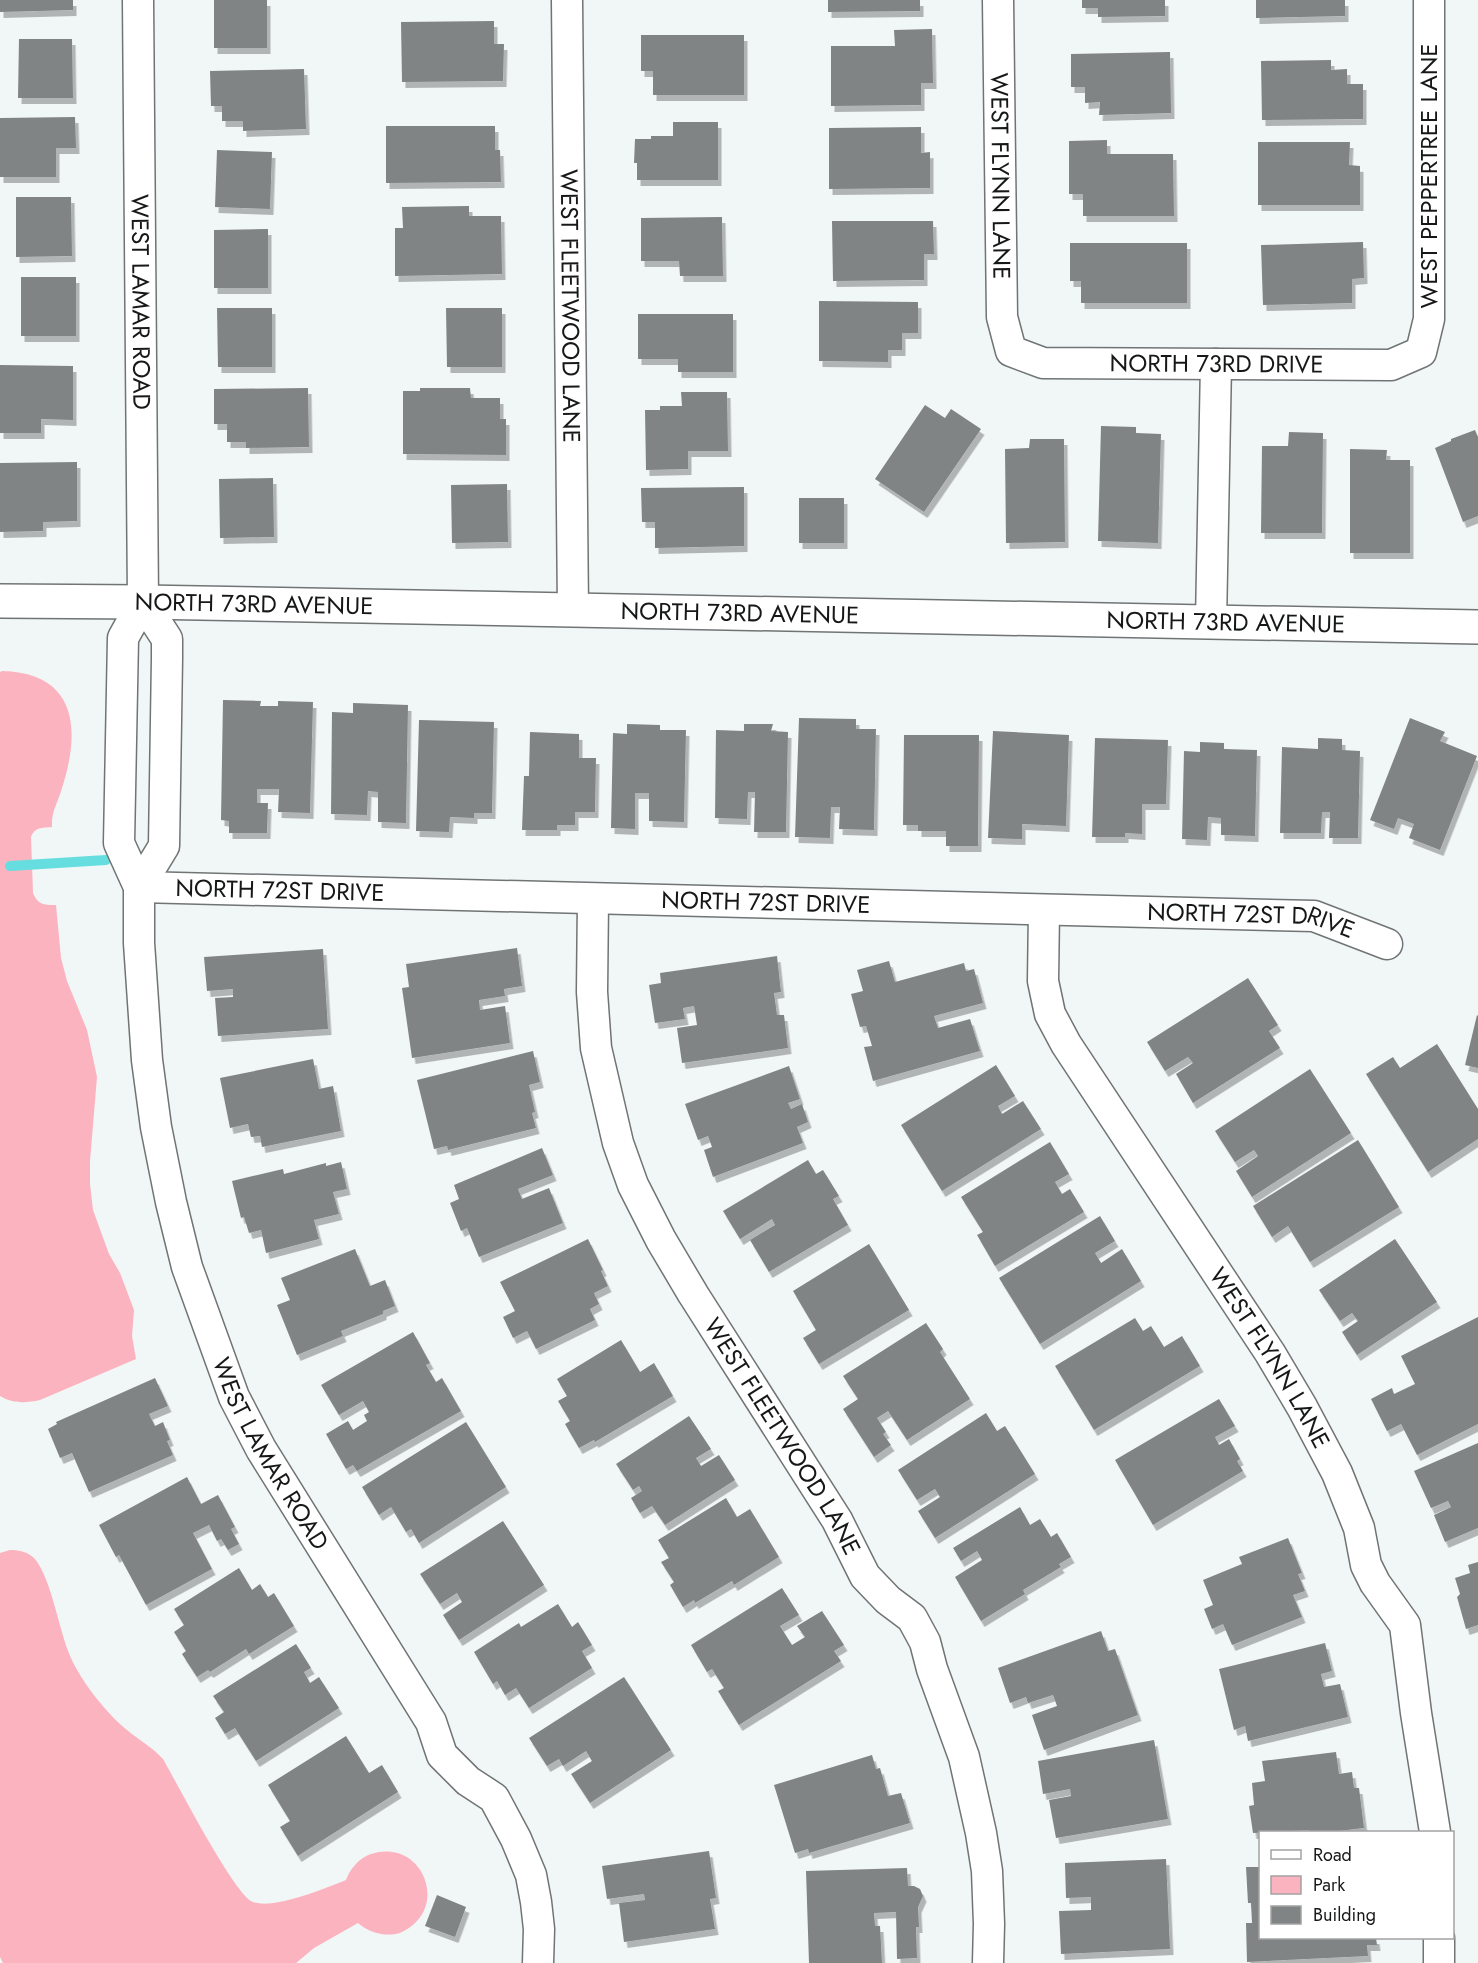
<svg xmlns="http://www.w3.org/2000/svg" width="1478" height="1963" font-family="Jost,sans-serif">
  <style>
    .green { fill: #fbb3bf }
    .lines { fill: none; stroke-linecap: round; stroke-linejoin: round }
    .stream { stroke: #66dee0; stroke-width: 10 }
    .building { fill: #808484; filter: url(#shadow) }
    .street-casing { stroke: #707474; stroke-width: 33 }
    .secondary-casing { stroke: #707474; stroke-width: 36 }
    .street { stroke: #fff; stroke-width: 30 }
    .secondary { stroke: #fff; stroke-width: 33 }
    .labels { text-anchor: middle; stroke-width: 4.5; stroke-linejoin: round; paint-order: stroke }
    .street-label { font-size: 24px; fill: #161717; stroke: #fff }
  </style>
  <defs>
    <filter id="shadow"><feDropShadow dx="3.5" dy="6" stdDeviation="0" flood-color="#0004"/></filter>
  </defs>
  <rect width="100%" height="100%" fill="#f1f6f6"/>
  <!-- green -->
  <g class="green">
    <path d="M2,671c75,2 79,58 60,117 -4,14 -11,24 -10,39 -11,1 -17,0 -21,10l2,56c5,12 11,12 23,12l5,53 6,23 20,49 10,47 -7,84v23l3,26 16,44 11,19 14,37 -2,26 4,23 -96,41c-15,3 -26,4 -40,-4v-724z"/>
    <path d="M10,1550c10,0 18,2 25,9 17,21 24,73 36,99 10,23 36,56 56,72 12,10 25,17 36,29 14,24 72,137 90,143 20,8 73,-14 93,-22 4,-11 13,-22 25,-26 52,-17 80,55 31,78 -14,6 -33,1 -44,-9l-44,25 -18,15h-293l-3,-6v-404z"/>
  </g>
  <g class="lines">
    <!-- stream -->
    <path class="stream" d="M10,866l96,-6"/>
  </g>
  <!-- building -->
  <g class="building">
    <path d="M0,0h73v10l-73,2z"/>
    <rect x="214" y="0" width="53" height="48"/>
    <path d="M828,0h92v11l-92,1z"/>
    <path d="M1082,0h83v16l-67,1v-9h-16z"/>
    <path d="M1256,0h89v16l-89,2z"/>
    <path d="M494,21v23h10l-1,37 -101,1 -1,-60z"/>
    <path d="M932,29l1,54h-12v22l-90,1v-60h64l-1,-16z"/>
    <path d="M641,35h103v60h-91v-24h-12z"/>
    <path d="M19,39h53l1,59h-55z"/>
    <path d="M1170,52l1,61 -72,2 1,-13 -15,1v-16h-14v-33z"/>
    <path d="M1331,60v10l16,-1v15h16v35l-101,1 -1,-59z"/>
    <path d="M304,69l2,60 -63,2v-10h-21v-15h-11l-1,-35z"/>
    <path d="M75,117l1,31h-20v29h-56v-59z"/>
    <path d="M673,122h45v58h-81v-17h-3l1,-24h16v-3h22z"/>
    <path d="M386,126h109v24h5l1,32 -115,1z"/>
    <path d="M921,127v26l9,-1v36l-101,1v-61z"/>
    <path d="M1107,140v14h66l1,62h-91v-22h-14v-53z"/>
    <path d="M1258,142h92l-1,23 11,1v39h-102z"/>
    <path d="M217,150l55,2 -2,57 -55,-2z"/>
    <path d="M16,197h55l1,59 -56,1z"/>
    <path d="M469,206v10h32l1,58 -107,2v-48h8l-1,-21z"/>
    <path d="M722,217l1,59h-43l-1,-15h-38v-43z"/>
    <path d="M832,221h101l1,33h-10v26l-91,1z"/>
    <path d="M268,229v59h-54v-58z"/>
    <path d="M1363,242l1,36 -12,1v24l-89,2 -2,-60z"/>
    <path d="M1070,243h117v60h-106v-22h-11z"/>
    <rect x="21" y="277" width="55" height="59"/>
    <path d="M819,301l99,1v31h-16v17h-14v12l-69,-1z"/>
    <path d="M217,308h55v59h-54z"/>
    <path d="M446,308h56v59h-55z"/>
    <path d="M638,314h95v58h-55v-13h-40z"/>
    <path d="M0,365l73,1v54l-32,-1v14h-41z"/>
    <path d="M308,388l1,59 -63,1v-6h-19v-18h-13v-35z"/>
    <path d="M420,388h50l1,10h29v21h6v36l-103,-1v-63h17z"/>
    <path d="M681,392h46l1,59h-40v18l-42,1 -1,-60h15v-4h22z"/>
    <path d="M925,405l20,13 6,-9 30,20 -57,83 -49,-33z"/>
    <path d="M1101,426l35,1v6l25,1 -3,109 -60,-2z"/>
    <path d="M1475,430l3,7v79l-15,6 -28,-74 16,-7v-2z"/>
    <path d="M1289,432l34,1 -1,100h-61l1,-87h26z"/>
    <path d="M1030,439h34l1,103 -59,1 -1,-94 24,-1z"/>
    <path d="M1350,449l37,1 -1,10h24v93h-60z"/>
    <path d="M77,462v59l-34,1v9l-43,1v-69z"/>
    <path d="M273,478l1,59 -54,1 -1,-59z"/>
    <path d="M507,484l1,58 -56,1 -1,-58z"/>
    <path d="M744,487v59l-89,2v-26h-13l-1,-34z"/>
    <rect x="799" y="498" width="45" height="45"/>
    <path d="M223,700l38,1 -1,5h18v-5l35,1 -3,111 -32,-1 1,-23h-22v14h11l-1,30h-38v-12l-8,-1z"/>
    <path d="M353,703l55,2 -2,118 -28,-1v-30l-10,-1 -1,24 -36,-1 1,-102 21,1z"/>
    <path d="M799,718l57,1v10h20l-2,101 -35,-1 1,-22h-9l-1,31 -35,-1z"/>
    <path d="M1410,718l35,14 -5,9 37,15 -37,94 -31,-12 5,-14 -16,-6 -4,11 -24,-9z"/>
    <path d="M419,720l75,2 -2,91h-18v5l-24,-1 -1,15 -33,-1z"/>
    <path d="M627,724l33,1v5h26l-2,92 -35,-1v-28h-14v36l-24,-1 2,-95 14,1z"/>
    <path d="M744,724h29l-2,7 17,1 -2,100h-32l1,-40h-7l-1,27 -32,-1 1,-88 28,1z"/>
    <path d="M993,731l76,4 -3,91 -44,-2v15l-34,-1z"/>
    <path d="M530,732l49,2v24h17l-1,54h-20v13h-18v5h-35l2,-54h5z"/>
    <path d="M904,735h75l-1,111h-32v-15h-28v-6h-15z"/>
    <path d="M1095,738l73,2 -2,64h-24v30l-17,-1v4h-33z"/>
    <path d="M1318,738l24,1v11l18,1 -2,87h-29l1,-26h-8l-1,21h-41l2,-86 36,2z"/>
    <path d="M1200,742l24,1v6l33,1 -2,86 -34,-1v-17l-13,-1 -1,23 -25,-1 2,-88 16,1z"/>
    <path d="M517,948l5,38 -18,3 1,7 -26,4 1,10 25,-4 5,37 -98,15 -10,-70 7,-1 -3,-23z"/>
    <path d="M323,949l5,80 -110,7 -3,-38 18,-1v-8l-26,2 -3,-34z"/>
    <path d="M777,956l4,36 -7,1 3,22h7l4,33 -106,15 -5,-35 20,-3 -3,-19 -11,2 2,11 -30,4 -6,-38 12,-2 -1,-10z"/>
    <path d="M889,961l6,21 69,-19 2,8 8,-2 9,34 -49,13 4,12 32,-9 10,32 -107,30 -9,-34 8,-1 -6,-20 -6,1 -9,-33 12,-3 -6,-21z"/>
    <path d="M1248,978l30,47 -9,6 11,17 -87,55 -17,-29 17,-11 -5,-6 -23,14 -18,-29z"/>
    <path d="M1477,1015l1,1v52l-13,-3z"/>
    <path d="M1437,1044l41,65v30l-50,33 -62,-98 27,-17 7,11z"/>
    <path d="M533,1051l7,31 -11,3 6,27 -3,1 4,15 -88,22 -1,-4 -13,3 -17,-69z"/>
    <path d="M313,1059l6,30 14,-3 8,45 -79,16 -2,-11 -9,1 -3,-13 -18,4 -10,-50z"/>
    <path d="M996,1065l19,31 -17,10 4,8 21,-13 18,28 -99,62 -41,-66z"/>
    <path d="M789,1066l11,33 -12,4 3,6 11,-5 6,18 -11,5 6,16 -90,34 -9,-27 8,-3 -4,-11 -10,4 -13,-36z"/>
    <path d="M1310,1069l41,64 -99,64 -16,-26 22,-15 -4,-6 -19,12 -20,-31z"/>
    <path d="M1358,1140l41,67 -89,55 -22,-36 -16,11 -19,-31z"/>
    <path d="M1050,1142l19,32 -14,8 7,12 8,-5 14,23 -89,54 -18,-31 6,-3 -22,-35z"/>
    <path d="M542,1148l11,27 -35,14 4,10 27,-11 14,35 -84,34 -12,-29 -6,3 -11,-28 9,-4 -5,-14z"/>
    <path d="M808,1160l8,14 7,-4 16,26 -6,3 15,26 -79,47 -19,-32 25,-15 -3,-6 -32,20 -17,-28z"/>
    <path d="M341,1162l6,27 -14,3 6,22 -25,6 5,19 -53,14 -5,-23 -12,3 -5,-16 -3,1 -9,-37 51,-12 1,5 42,-11v3z"/>
    <path d="M1100,1216l15,25 -20,12 6,10 21,-14 19,32 -101,63 -41,-66z"/>
    <path d="M588,1239l15,31 -2,1 7,15 -14,7 5,11 -9,5 5,11 -59,29 -9,-18 -14,7 -10,-21 12,-6 -15,-29z"/>
    <path d="M1395,1239l42,63 -80,53 -15,-23 16,-11 -6,-8 -12,8 -21,-31z"/>
    <path d="M869,1244l40,66 -90,54 -16,-26 13,-8 -23,-39z"/>
    <path d="M355,1249l15,37 15,-6 10,26 -12,5v3l-42,17 2,5 -46,19 -20,-50 13,-5 -9,-22z"/>
    <path d="M1478,1317v107l-61,31 -16,-31 -14,7 -16,-32 21,-11 2,6 21,-10 -14,-28z"/>
    <path d="M1135,1318l8,13 8,-5 13,21 18,-11 18,30 -106,64 -39,-64z"/>
    <path d="M926,1323l17,26 -3,3 30,47 -63,41 -19,-29 -11,7 9,14 -3,2 8,11 -17,12 -31,-48 15,-10 -15,-23z"/>
    <path d="M413,1332l17,31 -4,2 10,17 6,-4 19,33 -104,60 -4,-6 -7,4 -20,-35 22,-13 5,9 14,-9 -3,-6 5,-3 -6,-11 -24,14 -18,-30z"/>
    <path d="M621,1340l19,32 14,-9 19,33 -78,46 -1,-2 -15,8 -14,-24 5,-3 -12,-20 9,-5 -10,-17z"/>
    <path d="M155,1378l13,28 -19,8 6,12 8,-4 7,18 -3,1 6,14 -84,37 -17,-39 -12,5 -12,-29 9,-5 -1,-2z"/>
    <path d="M1219,1399l16,27 -20,11 4,8 10,-6 11,20 -3,2 6,10 -90,54 -38,-65z"/>
    <path d="M986,1413l11,18 8,-5 30,48 -100,64 -17,-27 22,-14 -5,-8 -18,11 -19,-30z"/>
    <path d="M689,1416l22,33 -15,9 5,8 18,-11 16,25 -70,45 -13,-19 -12,7 -9,-15 11,-7 -3,-5 -6,4 -17,-26z"/>
    <path d="M466,1422l40,65 -87,56 -8,-14 -5,3 -15,-25 -12,8 -17,-28z"/>
    <path d="M1478,1443v85l-33,14 -11,-27 17,-8 -3,-6 -17,7 -17,-37z"/>
    <path d="M187,1477l14,27 17,-9 17,32 -4,2 8,15 -11,6 -7,-11 -4,2 -8,-16 -16,8 19,36 -66,36 -27,-50 -3,2 -17,-32z"/>
    <path d="M726,1498l11,19 13,-8 29,48 -45,28 -2,-4 -37,22 -1,-3 -11,7 -13,-22 4,-3 -13,-20 8,-4 -11,-18z"/>
    <path d="M1020,1507l10,18 10,-6 11,18 6,-4 14,24 -12,7 2,3 -38,23 2,4 -44,27 -26,-44 27,-17 -5,-9 -16,10 -8,-13z"/>
    <path d="M503,1521l41,64 -85,55 -16,-25 19,-13 -5,-9 -17,11 -20,-30z"/>
    <path d="M1288,1538l14,35 -4,1 7,17 -12,4 9,22 -70,28 -9,-21 -11,5 -8,-20 9,-4 -10,-25 39,-16 -3,-7z"/>
    <path d="M1478,1562v63l-12,4 -9,-32 3,-3 -5,-16 15,-5 -2,-8z"/>
    <path d="M239,1568l13,22 8,-6 8,13 6,-4 20,33 -45,28 -3,-5 -36,23 -2,-2 -11,7 -15,-23 4,-3 -12,-19 10,-7 -10,-16z"/>
    <path d="M782,1588l17,27 -19,11 12,19 13,-8 -8,-11 25,-15 22,34 -10,6 7,10 -102,64 -21,-34 6,-3 -12,-19 -5,3 -16,-27z"/>
    <path d="M558,1604l14,23 6,-5 14,23 -10,6 10,17 -63,40 -13,-20 -11,7 -8,-14 -4,3 -19,-32 45,-29 2,4z"/>
    <path d="M1101,1631l7,20 7,-2 23,66 -94,35 -12,-35 25,-9 -4,-11 -25,8 -2,-6 -16,6 -12,-35z"/>
    <path d="M1325,1643l7,28 -11,3 3,13 16,-3 8,33 -100,24 -3,-15 -11,4 -15,-61z"/>
    <path d="M296,1644l15,24 -7,4 6,11 9,-6 20,31 -83,53 -21,-33 -10,6 -10,-16 9,-6 -11,-16z"/>
    <path d="M624,1677l47,73 -81,53 -19,-29 21,-13 -6,-10 -23,15 -4,-7 -12,7 -18,-28z"/>
    <path d="M346,1736l23,37 13,-8 16,27 -100,64 -18,-29 10,-6 -22,-36z"/>
    <path d="M1154,1740l14,79 -112,19 -7,-38 22,-4 -1,-7 -27,5 -5,-33z"/>
    <path d="M1336,1752l3,22 13,-2 2,16h5l5,40 -35,4h-19l-1,-2 -56,3 -4,-27 5,-1 -2,-22 13,-2 -3,-20z"/>
    <path d="M872,1755l4,14 4,-1 8,28 13,-3 9,30 -101,30 -1,-4 -13,4 -21,-68z"/>
    <path d="M709,1851l7,47 -6,1 5,30 -91,13 -5,-39 26,-3 -1,-6 -37,5 -5,-33z"/>
    <path d="M1166,1859l4,90 -109,5 -2,-43 32,-1v-13l-25,1 -1,-35z"/>
    <path d="M1246,1867h14v71h116l1,7h-10l1,11 -121,6 -1,-39h6l-1,-20h-3z"/>
    <path d="M907,1868l1,18h6l6,3 3,7 -5,11 1,20h-3l1,31 -20,1 -1,-47 -22,1 1,13h5l2,37h-73l-3,-92z"/>
    <path d="M437,1895l29,12 -11,30 -30,-11z"/>
  </g>
  <g class="lines">
    <!-- street casing -->
    <g class="street-casing">
      <g id="street">
        <path id="s1" d="M138,0l5,602 -20,36 -4,205 20,44v56l8,117 9,67 15,75 16,65 47,130 27,52 170,273 11,33 26,26 26,17 22,41 15,36 5,27 3,27 -1,34"/>
        <path id="s2" d="M567,0l6,611"/>
        <path id="s3" d="M998,0l4,317 9,34 32,12 348,2 30,-13 8,-33v-319"/>
        <path d="M1211,622l5,-258"/>
        <path id="s4" d="M139,887l1175,29 73,28"/>
        <path d="M139,887l25,-41 3,-188v-19l-24,-37"/>
        <path id="s5" d="M593,899l-1,93 4,56 22,95 15,42 28,55 32,54 144,226 28,56 23,24 24,18 13,24 7,27 32,88 17,76 6,38 2,53 -1,39"/>
        <path id="s6" d="M1044,910l-1,71 7,33 16,30 204,309 32,54 35,66 22,55 7,37 9,18 30,42 11,88 19,119"/>
        <path d="M1439,1963v-25"/>
      </g>
    </g>
    <!-- secondary casing -->
    <g class="secondary-casing">
      <g id="secondary">
        <path id="s7" d="M0,601l143,1 1335,25"/>
      </g>
    </g>
    <!-- street -->
    <use href="#street" class="street"/>
    <!-- secondary -->
    <use href="#secondary" class="secondary"/>
  </g>
  <g class="labels">
    <!-- street labels -->
    <g class="street-label">
      <text dy="8" stroke="none"><textPath href="#s3" startOffset="176">WEST FLYNN LANE</textPath></text>
      <text transform="translate(1429 176) rotate(-90)" y="8">WEST PEPPERTREE LANE</text>
      <text dy="8" stroke="none"><textPath href="#s1" startOffset="302">WEST LAMAR ROAD</textPath></text>
      <text dy="8" stroke="none"><textPath href="#s2" startOffset="306">WEST FLEETWOOD LANE</textPath></text>
      <text dy="8" stroke="none"><textPath href="#s3" startOffset="560">NORTH 73RD DRIVE</textPath></text>
      <text dy="8" stroke="none"><textPath href="#s7" startOffset="254">NORTH 73RD AVENUE</textPath></text>
      <text dy="8" stroke="none"><textPath href="#s7" startOffset="740">NORTH 73RD AVENUE</textPath></text>
      <text dy="8" stroke="none"><textPath href="#s7" startOffset="1226">NORTH 73RD AVENUE</textPath></text>
      <text dy="8" stroke="none"><textPath href="#s4" startOffset="141">NORTH 72ST DRIVE</textPath></text>
      <text dy="8" stroke="none"><textPath href="#s4" startOffset="627">NORTH 72ST DRIVE</textPath></text>
      <text dy="8" stroke="none"><textPath href="#s4" startOffset="1113">NORTH 72ST DRIVE</textPath></text>
      <text dy="8" stroke="none"><textPath href="#s6" startOffset="513">WEST FLYNN LANE</textPath></text>
      <text dy="8" stroke="none"><textPath href="#s5" startOffset="584">WEST FLEETWOOD LANE</textPath></text>
      <text dy="8" stroke="none"><textPath href="#s1" startOffset="1486">WEST LAMAR ROAD</textPath></text>
    </g>
  </g>
  <!-- legend -->
  <rect x="1259" y="1831" width="195" height="108" fill="#ffffff" stroke="#a2a2a2" stroke-width="1.5"/>
  <rect x="1271" y="1850" width="30" height="9" fill="#ffffff" stroke="#a2a2a2" stroke-width="1.5"/>
  <text x="1313" y="1861" font-size="18" fill="#161717">Road</text>
  <rect x="1271" y="1876" width="30" height="18" fill="#fbb3bf" stroke="#a2a2a2" stroke-width="1.5"/>
  <text x="1313" y="1891" font-size="18" fill="#161717">Park</text>
  <rect x="1271" y="1906" width="30" height="18" fill="#808484" stroke="#a2a2a2" stroke-width="1.5"/>
  <text x="1313" y="1921" font-size="18" fill="#161717">Building</text>
</svg>
